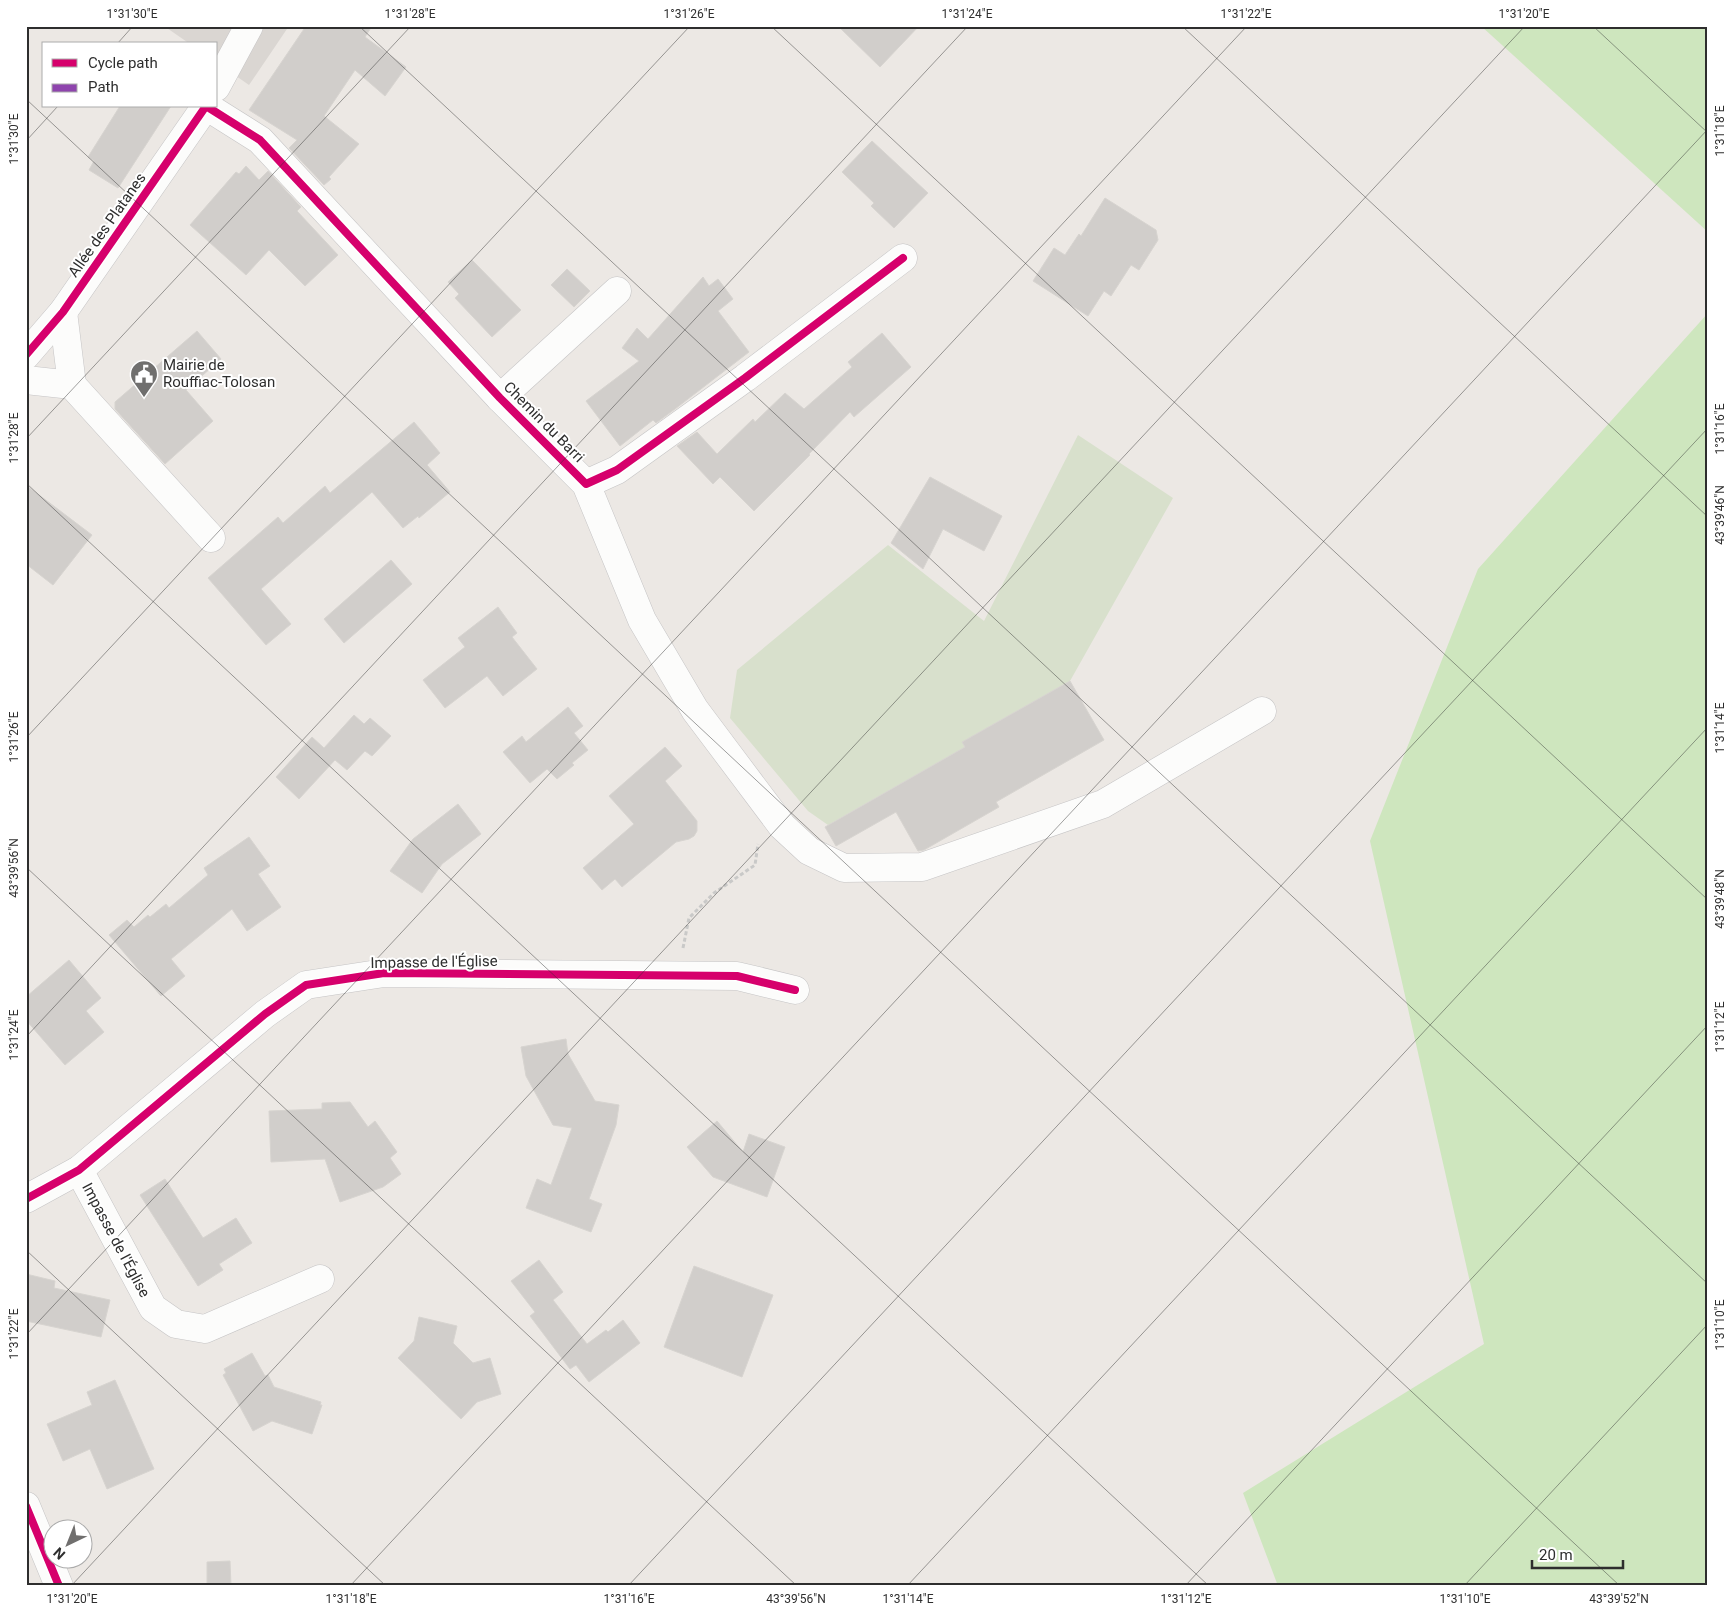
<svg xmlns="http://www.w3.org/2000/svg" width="1734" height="1612" font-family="Roboto,sans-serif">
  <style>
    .green { fill: #cee6be }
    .cemetery { fill: #d8e0cc }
    .plaza { fill: #dad6d2 }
    .building { fill: #d1cecb; stroke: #d7d4d0 }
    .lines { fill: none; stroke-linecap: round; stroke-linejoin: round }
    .minor-casing { stroke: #c5c4c5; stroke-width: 29 }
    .path { stroke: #c9c9c8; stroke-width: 3; stroke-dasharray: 4 2.5; stroke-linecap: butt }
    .minor { stroke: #fcfcfb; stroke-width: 28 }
    .quiet { stroke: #8e44ad; stroke-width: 6; stroke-dasharray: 12 6; stroke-linecap: butt }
    .cycleway-casing { stroke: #fff; stroke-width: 11 }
    .cycleway { stroke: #d6006c; stroke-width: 8 }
    .ticks { fill: none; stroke: #2e2e2e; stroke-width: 1; stroke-opacity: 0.45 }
    .labels { text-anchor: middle; stroke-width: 4; stroke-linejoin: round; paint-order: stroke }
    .street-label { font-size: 15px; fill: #2e2e2e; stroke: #fff }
    .poi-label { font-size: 15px; fill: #2e2e2e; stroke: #fff; text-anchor: start }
    .neatline { fill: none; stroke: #2e2e2e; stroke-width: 2 }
    .ticks-label { font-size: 12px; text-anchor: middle; fill: #2e2e2e }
  </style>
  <rect width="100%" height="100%" fill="#ece8e4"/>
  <!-- green -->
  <g class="green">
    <path d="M1481,26h227v206z"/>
    <path d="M1708,313v1273h-430l-35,-93 241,-149 -114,-503 108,-272z"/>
  </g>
  <!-- cemetery -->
  <path class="cemetery" d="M1078,435l95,63 -103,183 -108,61 3,5 -137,78 -20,-14 -78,-93 7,-48 151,-125 96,76z"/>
  <!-- plaza -->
  <path class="plaza" d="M164,26h125l-40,59 -33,-23v-18h-26z"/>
  <!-- building -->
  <g class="building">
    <path d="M306,26h66l-7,11 41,30 -21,29 -30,-26 -31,46 35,28 -30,33 2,2 -7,6 -35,-37 8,-8 -48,-30z"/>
    <path d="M838,26h81l-39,41z"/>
    <path d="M120,106h51l-53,82 -29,-18 5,-9 -6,-4z"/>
    <path d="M872,141l56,52 -34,35 -23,-22 3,-3 -32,-31z"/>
    <path d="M246,166l13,14 9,-9 33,36 -4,4 41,44 -33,31 -36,-36 -23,25 -56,-50 46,-53 3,2z"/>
    <path d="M1105,198l51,32 2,10 -19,30 -8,-5 -20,31 -7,-5 -16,25 -55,-35 21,-33 11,7 14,-21 2,2z"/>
    <path d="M472,260l49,50 -29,27 -37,-39 4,-4 -11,-12z"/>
    <path d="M567,269l23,22 -16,16 -23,-22z"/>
    <path d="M703,277l6,9 9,-7 15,20 -15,12 31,41 -74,57 -19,14 -3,-3 -33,26 -34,-45 53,-40 -17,-13 15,-20 11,11z"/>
    <path d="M197,331l24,28 -35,31 27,31 -48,43 -50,-55v-7z"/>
    <path d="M882,333l29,34 -57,50 -4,-5 -41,42 1,1 -56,56 -34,-34 -7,7 -36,-38 20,-14 20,22 36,-35 2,3 30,-29 19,16 48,-42 -4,-5z"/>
    <path d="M414,422l26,31 -13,12 23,27 -31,26 -1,-2 -15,12 -31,-36 -111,97 30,35 -25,21 -58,-67 70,-61 5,6 42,-37 5,7z"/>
    <path d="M930,477l72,39 -18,35 -41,-22 -20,40 -32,-26z"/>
    <path d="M26,485l66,50 -39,50 -27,-21z"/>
    <path d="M391,560l21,24 -68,59 -20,-24z"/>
    <path d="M498,607l19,26 -5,4 25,32 -34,27 -16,-20 -42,32 -22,-28 42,-33 -7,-9z"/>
    <path d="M1070,681l34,59 -108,62 3,5 -75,43 -6,1 -22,-39 -60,34 -11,-19 140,-80 -3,-5z"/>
    <path d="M568,707l15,19 -9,7 14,17 -16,13 2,2 -17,14 -10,-10 -17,14 -27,-31 19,-16 4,6z"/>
    <path d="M354,715l10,9 6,-6 21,18 -19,20 -7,-5 -18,19 -12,-10 -36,39 -23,-22 36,-40 12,11z"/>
    <path d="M665,747l17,19 -17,15 32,40v10l-3,5 -5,3 -13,3 -54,45 -7,-8 -13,11 -19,-22 51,-44 -25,-28z"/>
    <path d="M458,804l23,30 -39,30 -20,29 -32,-22 23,-32z"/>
    <path d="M249,837l21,29 -12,8 23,33 -34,24 -15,-22 -61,50 14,17 -24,20 -52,-61 18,-15 7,7 14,-12 2,2 16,-13 3,4 39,-33 -4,-7z"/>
    <path d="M69,960l32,38 -15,13 18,21 -39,33 -39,-45v-23z"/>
    <path d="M566,1039l2,15 27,47 24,4 -3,20 -27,74 13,5 -11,28 -65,-24 11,-29 14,6 21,-57 -19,-3 -27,-49 -5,-29z"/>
    <path d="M350,1102l18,25 7,-6 22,31 -7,6 11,16 -18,13 -43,15 -15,-43 -54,3 -2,-51 53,-2v-6z"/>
    <path d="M717,1121l26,31 6,-18 36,13 -18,50 -54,-20 -26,-30z"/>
    <path d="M165,1179l38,59 33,-20 16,25 -33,21 4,6 -25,16 -58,-91z"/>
    <path d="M539,1260l24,32 -10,8 34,44 19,-14 2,2 15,-12 17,23 -51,39 -13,-17 -6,4 -40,-53 5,-4 -24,-31z"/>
    <path d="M694,1266l79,29 -31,82 -78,-30z"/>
    <path d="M26,1274l29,7 -1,7 56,12 -9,37 -75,-16z"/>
    <path d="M419,1317l38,9 -4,17 20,20 17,-5 11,36 -24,8 -16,17 -63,-61 16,-17z"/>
    <path d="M252,1353l13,23 3,-1 6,12 47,15 -1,3h2l-10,29 -40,-13 -19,10 -30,-56 3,-2 -2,-4z"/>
    <path d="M115,1380l39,89 -47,20 -17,-40 -27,12 -16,-37 45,-19 -5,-13z"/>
    <path d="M230,1561l1,25h-24v-24z"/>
  </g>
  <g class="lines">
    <!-- minor casing -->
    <g class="minor-casing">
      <g id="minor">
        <path d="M216,87l33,-61"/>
        <path d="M63,312l9,73"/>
        <path d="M26,355l37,-43 143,-206 54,34 240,258 86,86 56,136 53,90 87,116 27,25 35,17 78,-1 181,-63 159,-93"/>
        <path d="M26,380l46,5 139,153"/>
        <path d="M500,398l117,-107"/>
        <path d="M586,484l31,-14 128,-92 158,-120"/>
        <path d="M79,1170l74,138 23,16 29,5 115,-50"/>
        <path d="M26,1199l53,-29 186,-156 41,-29 78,-12 353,3 58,14"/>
        <path d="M26,1506l33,80"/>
      </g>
    </g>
    <!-- path -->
    <path class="path" d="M683,948l6,-30 25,-25 41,-28 3,-21"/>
    <!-- minor -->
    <use href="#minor" class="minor"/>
    <!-- quiet -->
    <path class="quiet" d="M247,26l1,1"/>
    <!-- cycleway casing -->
    <g class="cycleway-casing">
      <g id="cycleway">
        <path d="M26,355l37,-43 143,-206 54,34 240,258 86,86 31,-14 128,-92 158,-120"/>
        <path d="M26,1199l53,-29 186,-156 41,-29 78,-12 353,3 58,14"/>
        <path d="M26,1506l33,80"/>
      </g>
    </g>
    <!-- cycleway -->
    <use href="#cycleway" class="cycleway"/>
  </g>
  <!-- ticks -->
  <path class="ticks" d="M359,26l1349,1258M771,26l937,874M1182,26l526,491M1593,26l115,107M117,44l16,-18M26,99l1594,1487M26,141l32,-35M26,439l385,-413M26,483l1183,1103M26,738l664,-712M26,867l771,719M26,1037l942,-1011M26,1250l360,336M26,1335l1221,-1309M71,1586l1454,-1560M350,1586l1358,-1457M628,1586l1080,-1158M907,1586l801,-859M1185,1586l523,-561M1464,1586l244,-262"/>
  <!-- icons -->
  <defs>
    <g id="civic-pin" transform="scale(1.4375)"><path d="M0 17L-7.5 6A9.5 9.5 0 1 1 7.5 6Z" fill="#706f6e" stroke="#fff"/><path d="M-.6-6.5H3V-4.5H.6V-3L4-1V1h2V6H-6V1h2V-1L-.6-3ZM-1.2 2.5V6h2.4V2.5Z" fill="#fff"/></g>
  </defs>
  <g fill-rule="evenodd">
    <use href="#civic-pin" x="144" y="374"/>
  </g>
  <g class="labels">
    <!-- street labels -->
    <g class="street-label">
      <text transform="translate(107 225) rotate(-55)" y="5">Allée des Platanes</text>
      <text transform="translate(544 422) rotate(45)" y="5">Chemin du Barri</text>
      <text transform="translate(434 962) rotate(-1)" y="5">Impasse de l'Église</text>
      <text transform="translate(116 1240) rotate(62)" y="5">Impasse de l'Église</text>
    </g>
    <!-- poi labels -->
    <g class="poi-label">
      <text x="163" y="370">Mairie de<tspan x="163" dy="17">Rouffiac-Tolosan</tspan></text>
    </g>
  </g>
  <!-- border -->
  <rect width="1734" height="1612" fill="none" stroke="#ffffff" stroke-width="55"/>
  <!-- legend -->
  <rect x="42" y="42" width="175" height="65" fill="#ffffff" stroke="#ababab"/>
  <rect x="52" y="59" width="25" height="8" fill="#d6006c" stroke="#ababab"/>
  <text x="88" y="68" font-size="15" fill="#2e2e2e">Cycle path</text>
  <rect x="52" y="84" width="25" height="8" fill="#8e44ad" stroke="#ababab"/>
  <text x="88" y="92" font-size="15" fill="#2e2e2e">Path</text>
  <!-- north arrow -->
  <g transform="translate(68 1544) rotate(223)"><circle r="24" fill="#ffffff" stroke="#ababab"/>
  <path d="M0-4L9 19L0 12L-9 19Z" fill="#706f6e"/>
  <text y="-8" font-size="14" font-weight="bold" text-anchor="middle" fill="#2e2e2e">N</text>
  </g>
  <!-- scale -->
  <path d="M1532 1560v8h91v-8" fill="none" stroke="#2e2e2e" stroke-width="2.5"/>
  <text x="1539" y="1560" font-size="15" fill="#2e2e2e" stroke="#ffffff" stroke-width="4" paint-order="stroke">20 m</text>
  <rect x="28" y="28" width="1678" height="1556" class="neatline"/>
  <g class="ticks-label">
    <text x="132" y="18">1°31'30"E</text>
    <text x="410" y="18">1°31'28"E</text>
    <text x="689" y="18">1°31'26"E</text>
    <text x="967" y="18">1°31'24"E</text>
    <text x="1246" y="18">1°31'22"E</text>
    <text x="1524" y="18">1°31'20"E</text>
    <text transform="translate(1720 131) rotate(-90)" y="4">1°31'18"E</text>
    <text transform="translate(14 139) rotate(-90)" y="4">1°31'30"E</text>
    <text transform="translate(1720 429) rotate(-90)" y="4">1°31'16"E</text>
    <text transform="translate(14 438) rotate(-90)" y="4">1°31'28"E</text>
    <text transform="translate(1720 515) rotate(-90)" y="4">43°39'46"N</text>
    <text transform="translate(1720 728) rotate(-90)" y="4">1°31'14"E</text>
    <text transform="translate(14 737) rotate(-90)" y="4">1°31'26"E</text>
    <text transform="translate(14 868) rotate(-90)" y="4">43°39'56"N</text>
    <text transform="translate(1720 899) rotate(-90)" y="4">43°39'48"N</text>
    <text transform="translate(1720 1027) rotate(-90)" y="4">1°31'12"E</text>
    <text transform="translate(14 1035) rotate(-90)" y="4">1°31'24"E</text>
    <text transform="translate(1720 1325) rotate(-90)" y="4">1°31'10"E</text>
    <text transform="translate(14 1334) rotate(-90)" y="4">1°31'22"E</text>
    <text x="72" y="1603">1°31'20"E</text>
    <text x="351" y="1603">1°31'18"E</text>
    <text x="629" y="1603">1°31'16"E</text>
    <text x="796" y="1603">43°39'56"N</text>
    <text x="908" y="1603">1°31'14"E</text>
    <text x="1186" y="1603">1°31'12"E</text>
    <text x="1465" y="1603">1°31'10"E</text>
    <text x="1619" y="1603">43°39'52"N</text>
  </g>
</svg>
